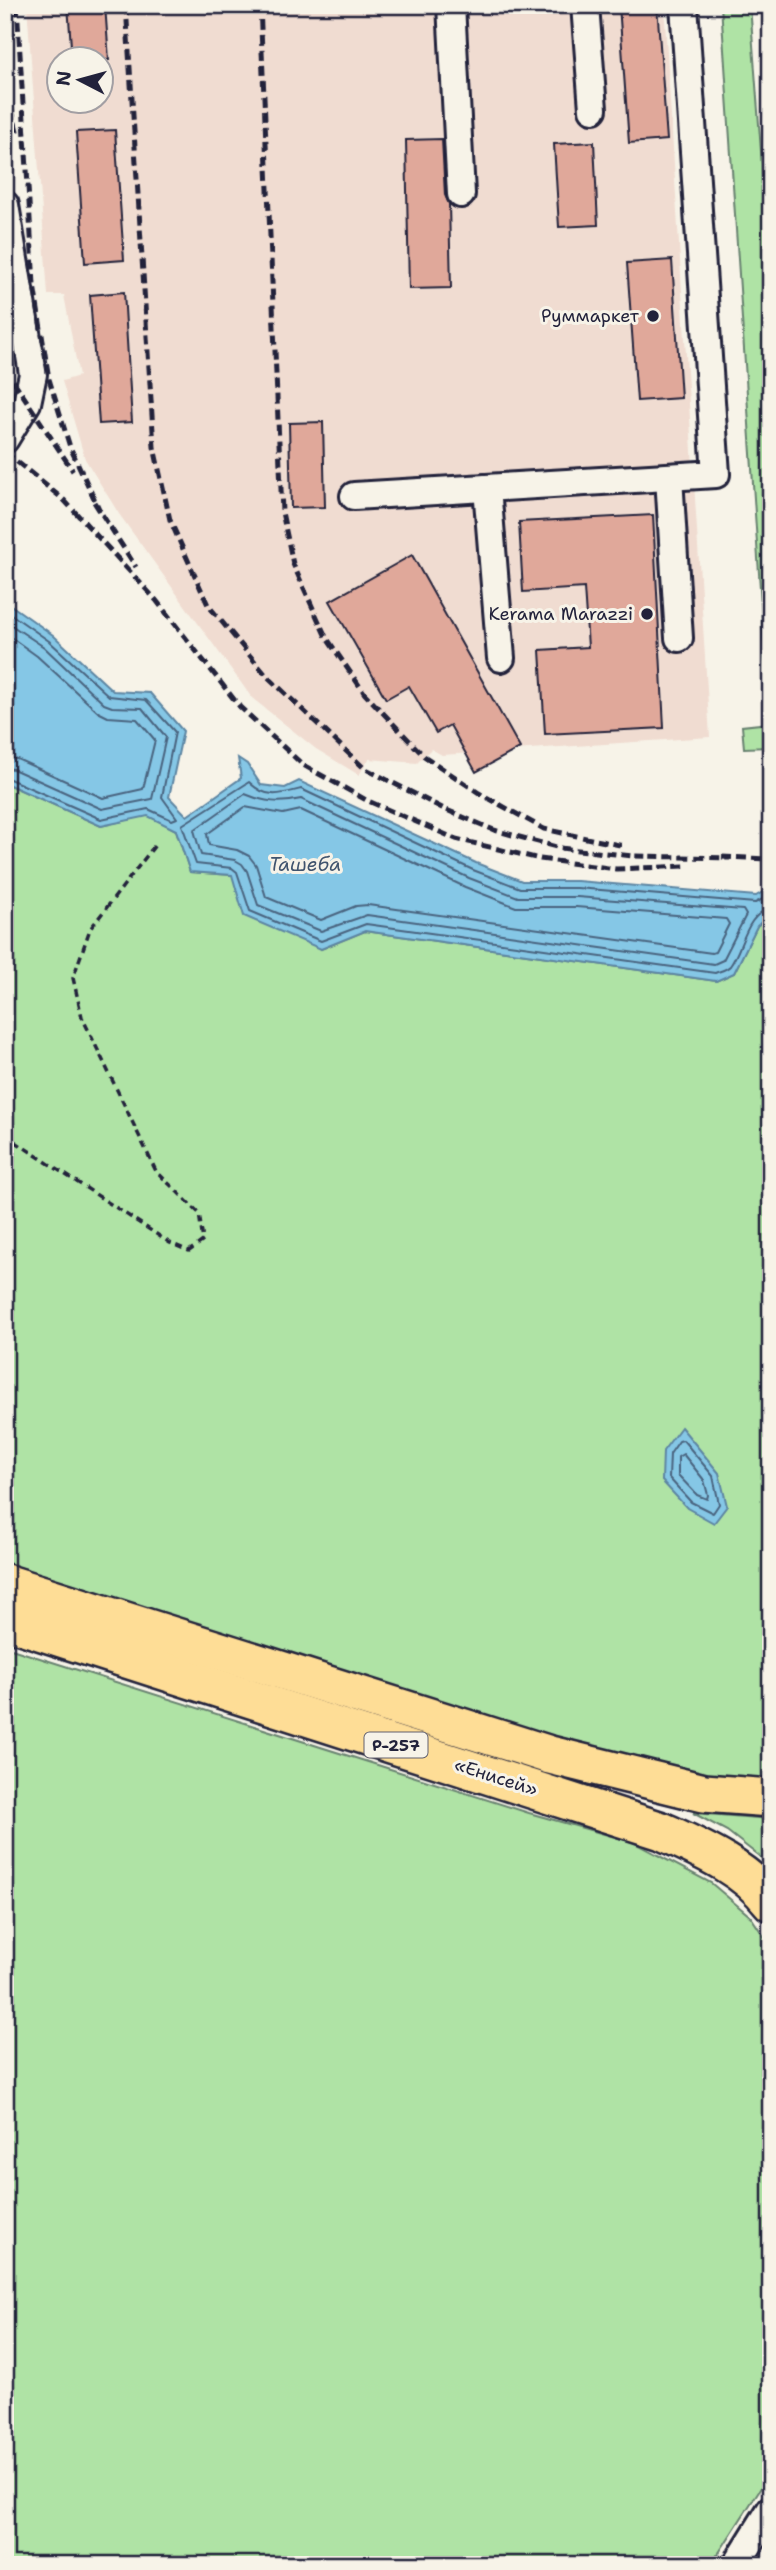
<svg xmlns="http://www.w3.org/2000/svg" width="776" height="2570" font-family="'Shantell Sans',sans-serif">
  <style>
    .built { fill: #f0dcd1; fill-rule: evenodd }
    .green { fill: #afe3a5; stroke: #688270; stroke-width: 2 }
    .water { fill: #85c7e6; stroke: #5d85a2; stroke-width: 2 }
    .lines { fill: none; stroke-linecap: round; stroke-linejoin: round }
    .shore { stroke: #4a647f; stroke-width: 2 }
    .building { fill: #e0a89a; stroke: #22223b; stroke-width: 2 }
    .minor-casing { stroke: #22223b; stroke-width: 32 }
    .highway-casing { stroke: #22223b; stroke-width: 42 }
    .path { stroke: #22223b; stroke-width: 3.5; stroke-dasharray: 7 5; stroke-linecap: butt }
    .minor { stroke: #f7f3e8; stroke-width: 26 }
    .highway { stroke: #fedd96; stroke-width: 37 }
    .rail { stroke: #22223b; stroke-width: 5; stroke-dasharray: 10 5; stroke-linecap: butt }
    .poi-dot { fill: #22223b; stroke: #f7f3e8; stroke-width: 2.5 }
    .labels { text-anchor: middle; stroke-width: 6; stroke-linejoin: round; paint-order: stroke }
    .shield { fill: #f7f3e8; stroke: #62616f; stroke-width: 2 }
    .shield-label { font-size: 16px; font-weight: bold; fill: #22223b }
    .poi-label { font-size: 18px; fill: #22223b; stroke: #f7f3e8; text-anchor: end }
    .street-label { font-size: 18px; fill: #22223b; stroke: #f7f3e8 }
    .water-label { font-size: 19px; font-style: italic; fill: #40546e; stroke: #f7f3e8 }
  </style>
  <rect width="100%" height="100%" fill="#f7f3e8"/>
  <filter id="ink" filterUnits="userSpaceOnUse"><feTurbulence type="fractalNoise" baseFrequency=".0143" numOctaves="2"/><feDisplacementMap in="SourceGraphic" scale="14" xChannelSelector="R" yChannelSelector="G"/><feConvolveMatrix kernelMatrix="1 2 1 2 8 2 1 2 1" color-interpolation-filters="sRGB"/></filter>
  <g filter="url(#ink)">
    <!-- built -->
    <path class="built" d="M27,5h637l46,732 -268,18 -11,-6 -14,14 -48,-4 -10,16 -43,-26 -64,-51 -133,-184 -34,-55 -23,-78 17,-5 -15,-81h-16zM60,60h42v42h-42z"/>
    <!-- green -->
    <g class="green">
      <path d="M721,5h29l21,279v475l-2,-12 -25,1 -2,-22 27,-3z"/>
      <path d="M5,783l96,43 47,-11 28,15 14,42 42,3 89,74 44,-18 351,50 18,-8 23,-47 14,-13v864l-39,2 -72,-14 -104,-26 -551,-173z"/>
      <path d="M5,1647l524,166 104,29 78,41 40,34 20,30v525l-60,93h-706z"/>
      <path d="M693,1813l78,6 -7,41 -37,-29z"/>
    </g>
    <!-- water -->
    <g class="water">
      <path d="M5,601l48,34 60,56 37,2 33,38 -14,66 18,19 54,-38 -3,-20 9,6 14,21 24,3 14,-7 177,82 46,18h55l179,15 15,-9v26l-14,13 -23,47 -18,8 -351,-50 -44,18 -77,-33 -12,-41 -42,-3 -14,-42 -28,-14 -47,10 -96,-43z"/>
      <path d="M681,1427l38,46 8,33 -13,17 -27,-15 -25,-27 1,-30z"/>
    </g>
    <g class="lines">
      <!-- shore -->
      <g class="shore">
        <path d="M5,610l44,31 60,55 37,4 29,32 -13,65 15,21 -5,2 -24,-11 -47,10 -96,-42"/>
        <path d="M5,621l39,26 60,57 8,3 30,1 24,29 -14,62 -50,10 -89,-40 -8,-1"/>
        <path d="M5,633l32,23 61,56 10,5 29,2 18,21 -12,49 -40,9 -86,-39 -12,-1"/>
        <path d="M245,794c19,8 35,10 56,5l168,79 49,19h59l166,13 3,5 -23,45 -9,4 -347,-49 -46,16 -63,-26 -11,-34 -5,-7 -7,-4 -34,-5 -7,-25z"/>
        <path d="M245,807l38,7 18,-4 164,77 51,20h60l150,12 3,5 -14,28 -3,1 -344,-48 -12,1 -35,14 -55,-23 -10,-32 -7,-9 -12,-6 -28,-5 -2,-11z"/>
        <path d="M771,895l-16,8 -178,-15h-57l-47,-18 -172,-81c-22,6 -35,10 -52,-7l-67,43 14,39 36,4 5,4 13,39 71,30 45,-17 349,49c5,-2 11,-3 15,-7 13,-17 16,-54 41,-57"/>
        <path d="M683,1440l30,36 6,28 -6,9 -22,-11 -22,-24 1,-24 9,-13z"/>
        <path d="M683,1454l21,26 4,15 -1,4 -10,-4 -19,-20v-18z"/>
      </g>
    </g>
    <!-- building -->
    <g class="building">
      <path d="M68,5h37l4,55h-37z"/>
      <path d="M619,5h38l10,135 -38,3z"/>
      <path d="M115,130l9,130 -39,3 -9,-131z"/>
      <path d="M442,139l3,56 4,9 2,84 -42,1 -3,-149z"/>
      <path d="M594,142l4,83 -39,2 -5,-83z"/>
      <path d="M672,260l9,138 -44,3 -10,-138z"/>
      <path d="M124,292l8,130 -33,2 -9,-129z"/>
      <path d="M323,422l2,85 -34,1 -2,-85z"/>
      <path d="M653,515l11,213 -119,6 -5,-84 48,-3 -4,-59 -61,4 -4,-70z"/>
      <path d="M412,555l108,193 -44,24 -26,-47 -14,8 -27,-47 -23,13 -56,-98z"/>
    </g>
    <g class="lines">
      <!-- minor casing -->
      <g class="minor-casing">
        <g id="minor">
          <path d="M451,5l10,189"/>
          <path d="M585,5l8,104"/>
          <path d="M5,205l28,169 -6,29 -22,36"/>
          <path d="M669,477l10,161"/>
          <path d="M487,488l14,170"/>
          <path d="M354,496l362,-22 -32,-469"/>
          <path d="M736,2565l35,-56"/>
        </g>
      </g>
      <!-- highway casing -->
      <g class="highway-casing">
        <g id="highway">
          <path d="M5,1583l545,172 154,38 67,5"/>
          <path d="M5,1620l657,211c39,18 83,37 109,71"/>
        </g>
      </g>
      <!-- path -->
      <path class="path" d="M5,1135l165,108 19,8 14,-10 -4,-28 -43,-42 -74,-154 -9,-39 17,-49 65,-84"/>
      <!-- minor -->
      <use href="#minor" class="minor"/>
      <!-- highway -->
      <use href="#highway" class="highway"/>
      <!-- rail -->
      <g class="rail">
        <path d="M17,5l17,280 15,94 21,68 30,64"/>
        <path d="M126,5l28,442 16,73 38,85 58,70 98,93 80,41 50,21 66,18 73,8 97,2"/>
        <path d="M260,5l22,507 11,52 33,73 39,57 59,62 55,37 65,36 80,17"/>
        <path d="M5,63l4,36 9,36"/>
        <path d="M5,368l68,103"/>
        <path d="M5,452l59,48 92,100 84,107 63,58 65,36 88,38 84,20 76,10 71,-3"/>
        <path d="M94,502l42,65"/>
        <path d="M722,857l49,2"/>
      </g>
    </g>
  </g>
  <!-- markers -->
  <g class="poi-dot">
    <circle cx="653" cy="316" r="7"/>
    <circle cx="647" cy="614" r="7"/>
  </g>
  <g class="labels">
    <!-- shield labels -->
    <rect class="shield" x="364.5" y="1732.5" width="63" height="25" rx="5"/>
    <g class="shield-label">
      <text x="396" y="1751">Р-257</text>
    </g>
    <!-- poi labels -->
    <g class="poi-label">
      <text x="639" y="322">Руммаркет</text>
      <text x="633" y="620">Kerama Marazzi</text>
    </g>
    <!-- street labels -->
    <g class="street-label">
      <text transform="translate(496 1777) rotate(18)" y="6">«Енисей»</text>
    </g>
    <!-- water labels -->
    <g class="water-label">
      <text x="305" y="871">Ташеба</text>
    </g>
  </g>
  <!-- margin -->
  <rect width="776" height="2570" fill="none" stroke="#f7f3e8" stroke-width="28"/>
  <rect x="14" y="14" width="748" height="2542" fill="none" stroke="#22223b" stroke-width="2.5" filter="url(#ink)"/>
  <!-- north arrow -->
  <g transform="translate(80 80) rotate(276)"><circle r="33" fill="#f7f3e8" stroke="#a29fa3" stroke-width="2"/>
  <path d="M0-5L12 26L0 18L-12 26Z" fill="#22223b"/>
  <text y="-10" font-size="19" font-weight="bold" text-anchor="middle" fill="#22223b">N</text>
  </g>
</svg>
